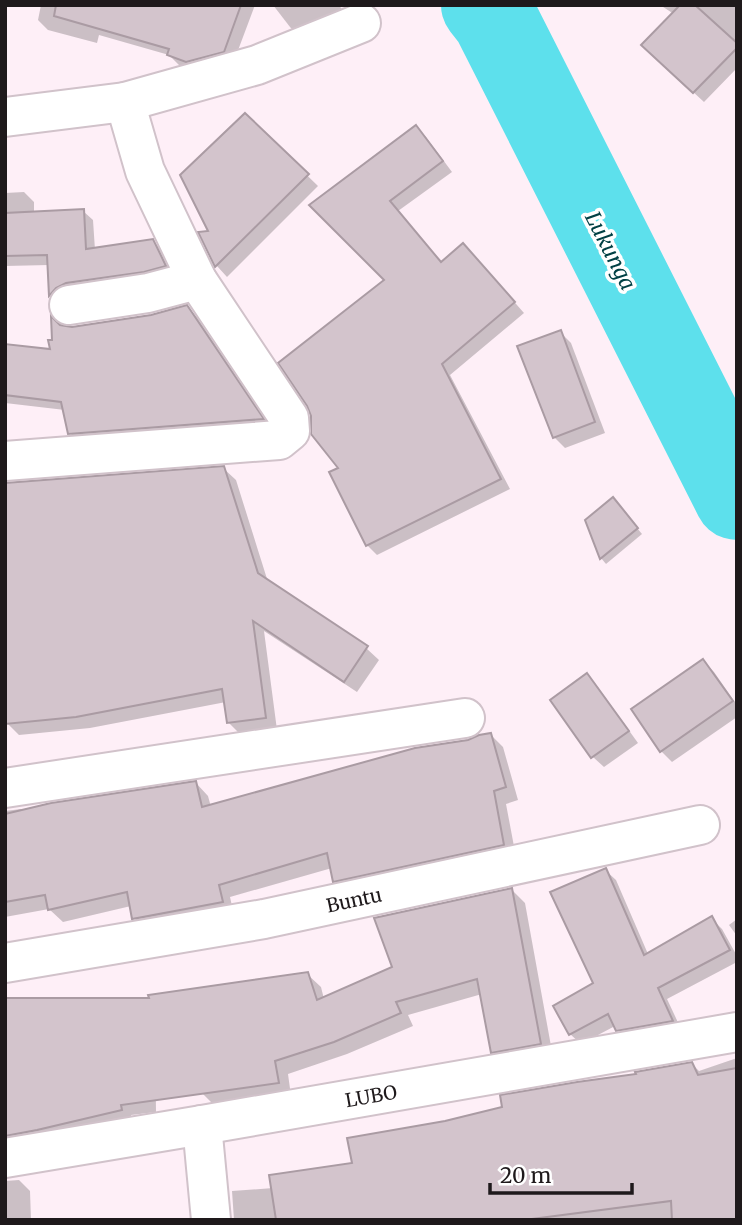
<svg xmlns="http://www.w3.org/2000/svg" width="742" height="1225" font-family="Merriweather,serif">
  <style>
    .shadow { fill: #0003 }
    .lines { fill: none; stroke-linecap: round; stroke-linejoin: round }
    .river { stroke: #5de0ec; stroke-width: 86 }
    .building { fill: #d3c4cc; stroke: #aa9ba3; stroke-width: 2 }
    .minor-casing { stroke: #d1c2ca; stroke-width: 42 }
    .minor { stroke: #fff; stroke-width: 38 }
    .labels { text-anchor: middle; stroke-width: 7; stroke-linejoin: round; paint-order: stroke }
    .street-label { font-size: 19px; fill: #1e191b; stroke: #fff }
    .water-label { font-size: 21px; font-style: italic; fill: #004044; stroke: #fff }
  </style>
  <rect width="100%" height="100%" fill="#feeff7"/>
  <!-- shadow -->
  <g class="shadow">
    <path d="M41,5h214l-21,56 -37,11 -18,-7 -10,-10 -70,-20 -2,8 -49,-13 -10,-10z"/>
    <path d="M273,5h66l9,14 -48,19 -10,-11z"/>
    <path d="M660,5h77v63l-33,34 -50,-46 20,-42z"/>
    <path d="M245,115l73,71 -91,91 -10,-11 -16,-32 10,-2z"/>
    <path d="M416,127l10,10 26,35 -54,39 44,53 31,-9 51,58 -74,62 60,114 -133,66 -10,-10 -27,-77 46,-188 -75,-75z"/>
    <path d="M24,192l10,10v12l49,-3 10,9 2,30 58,-9 10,10 11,24 -114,29 -9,-9 -2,-30 -44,1v-73z"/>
    <path d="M187,307l10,10 74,111 -191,15 -10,-10 -5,-23 -60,-7v-57l47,6 8,-25 12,1 80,-12z"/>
    <path d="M560,332l11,11 34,90 -40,15 -11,-11z"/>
    <path d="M223,468l13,12 32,102 98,66 13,12 -22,32 -93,-61 13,99 -36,5 -13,-13 -2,-20 -136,26 -71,7 -12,-12z"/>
    <path d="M618,505l24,29 -36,30 -5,-6 -14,-37z"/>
    <path d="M703,661l11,11 23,33v12l-65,45 -11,-11z"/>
    <path d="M587,675l10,11 41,57 -34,24 -11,-10z"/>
    <path d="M490,734l13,13 15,53 -12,4 10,53 -169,37 -12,-13 -3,-13 -102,29 4,18 -87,16 -13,-13 -3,-12 -68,16 -14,-13 -44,8v-106l16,-2 2,3 173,-29 12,13 3,11 258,-66z"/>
    <path d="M605,870l11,10 32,74 64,-35 10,10 15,27v6l-70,37 15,32 -54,10 -13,-15 -34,18 -11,-10 25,-50z"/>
    <path d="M512,890l13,13 28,154 -47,8 -13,-13 -11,-58 -74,21 5,11 -66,28 -59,20 3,22 -76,10 -13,-13 -47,-66 1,85 -25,3 1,6 -127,29v-150h139l163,-26 14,13 3,12 71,-31z"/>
    <path d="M737,919v17l-8,-11z"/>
    <path d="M737,1058v162h-92v-2l-15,2h-396l-2,-29 41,-3 81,-23 92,-43 246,-58 7,7z"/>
    <path d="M19,1180l11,11 1,29h-26v-39z"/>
  </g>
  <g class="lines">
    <!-- river -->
    <path class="river" d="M484,5l11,14 242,478"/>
  </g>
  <!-- building -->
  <g class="building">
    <path d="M56,5h185l-17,47 -38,10 -19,-7 2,-6 -115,-33z"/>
    <path d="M680,5h15l42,38v5l-44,45 -52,-48z"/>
    <path d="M245,113l64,61 -94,93 -17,-35 10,-1 -28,-56z"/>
    <path d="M416,125l27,36 -53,40 51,61 22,-19 52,59 -73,62 59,115 -135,67 -37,-74 9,-4 -27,-34v-18l-4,-10 -29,-43 106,-83 -75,-75z"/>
    <path d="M84,209l2,40 67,-10 13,27 -22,6 -78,11 -10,5 -7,8 -2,-41 -42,1v-43z"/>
    <path d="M187,305l77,114 -196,15 -7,-32 -56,-7v-51l45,5 -2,-9h4l-1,-24 9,9 12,2 79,-12z"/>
    <path d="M561,330l34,92 -42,16 -36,-92z"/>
    <path d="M224,466l34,107 110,73 -24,36 -91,-61 13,97 -39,5 -5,-34 -146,28 -71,7v-241z"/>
    <path d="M613,497l25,31 -38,31 -15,-39z"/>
    <path d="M703,659l30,42 -73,51 -29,-43z"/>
    <path d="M587,673l42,58 -38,27 -41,-58z"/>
    <path d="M491,733l15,54 -12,4 10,54 -171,37 -6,-29 -108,32 4,17 -91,17 -5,-27 -79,18 -3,-15 -40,7v-88l46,-11 145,-22 6,26 213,-59 53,-8 11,-5z"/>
    <path d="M606,868l38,87 68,-39 18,34 -72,38 15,33 -57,10 -8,-17 -39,21 -16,-29 40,-23 -43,-91z"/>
    <path d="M512,888l29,156 -50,9 -14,-74 -81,23 5,11 -67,29 -59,19 4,22 -158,22 1,5 -85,20 -32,6v-138h144l-1,-3 160,-23 9,28 75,-33 -18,-49z"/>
    <path d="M692,1062l6,13 39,-7v152h-65l-1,-19 -147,19h-248l-7,-45 83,-12 -5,-25 98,-17 57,-14 -2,-12 77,-13 59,-8 -1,-2z"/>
  </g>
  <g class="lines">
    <!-- minor casing -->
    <g class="minor-casing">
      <g id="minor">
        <path d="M5,117l120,-15 132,-37 104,-42"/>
        <path d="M69,305l79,-12 49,-13"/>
        <path d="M5,461l274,-21 11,-9 -1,-13 -92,-138 -52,-109 -20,-69"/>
        <path d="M5,788l460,-70"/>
        <path d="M5,963l259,-44 436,-94"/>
        <path d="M202,1125l9,95"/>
        <path d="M5,1158l197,-33 535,-93"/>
      </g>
    </g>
    <!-- minor -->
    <use href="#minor" class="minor"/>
  </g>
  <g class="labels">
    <!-- street labels -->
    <g class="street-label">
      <text transform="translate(354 900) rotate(-12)" y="7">Buntu</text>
      <text transform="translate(371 1096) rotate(-10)" y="7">LUBO</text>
    </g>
    <!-- water labels -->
    <g class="water-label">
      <text transform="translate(610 251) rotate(63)" y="7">Lukunga</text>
    </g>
  </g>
  <!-- border -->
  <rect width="742" height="1225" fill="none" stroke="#1e191b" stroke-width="14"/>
  <!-- scale -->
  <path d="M490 1183v10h142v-10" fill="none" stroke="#1e191b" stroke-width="3.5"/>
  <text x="500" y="1183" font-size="21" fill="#1e191b" stroke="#ffffff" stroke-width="5" paint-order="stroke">20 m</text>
</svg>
